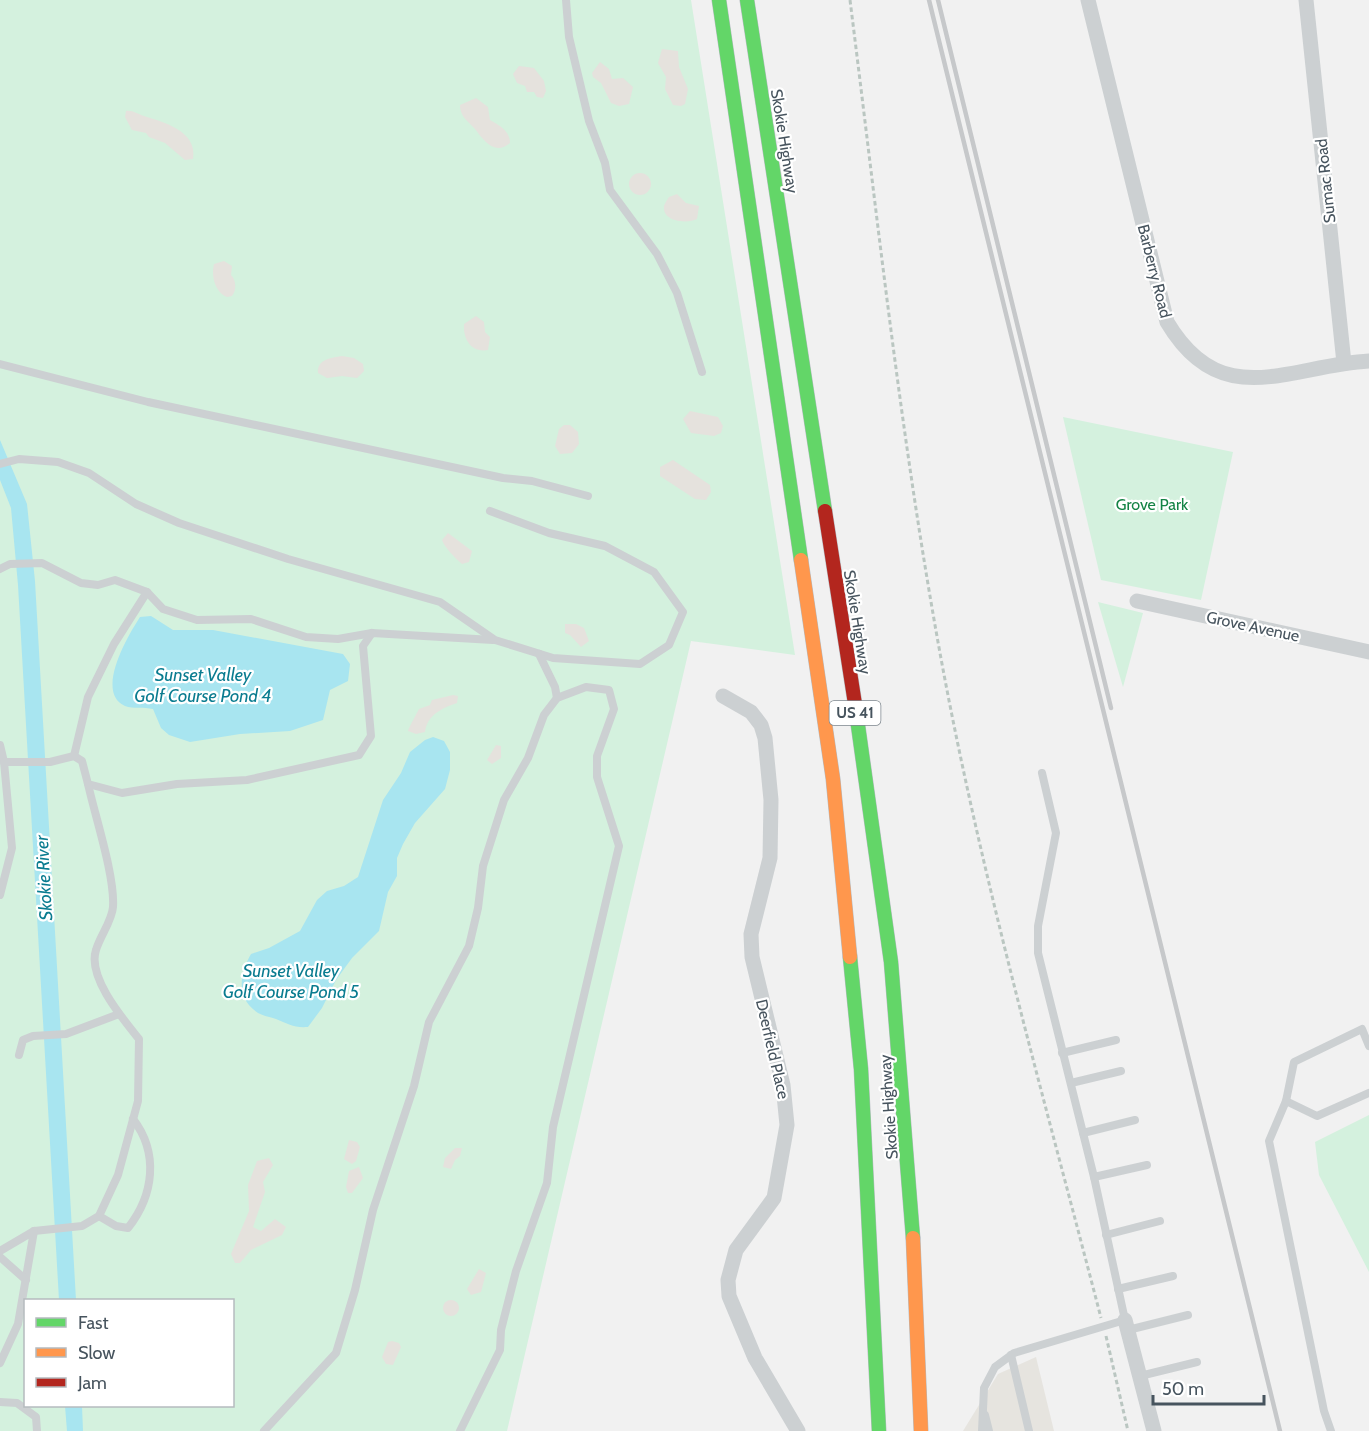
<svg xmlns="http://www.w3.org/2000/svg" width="1369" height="1431" font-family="Cabin,sans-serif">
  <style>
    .commercial { fill: #e6e4df }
    .green { fill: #d4f1de; fill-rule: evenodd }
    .sand { fill: #e5e2dd }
    .water { fill: #a8e5f0 }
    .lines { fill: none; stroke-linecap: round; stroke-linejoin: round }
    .fast-casing { stroke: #b5bbc1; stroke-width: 15 }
    .slow-casing { stroke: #b5bbc1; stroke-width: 15 }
    .jam-casing { stroke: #b5bbc1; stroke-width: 15 }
    .path { stroke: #bac6c1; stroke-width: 3; stroke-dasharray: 4.5 3; stroke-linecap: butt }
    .lane { stroke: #ccd0d2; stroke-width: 8 }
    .street { stroke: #ccd0d2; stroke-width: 15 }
    .fast { stroke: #63d668; stroke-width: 14 }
    .slow { stroke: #ff974d; stroke-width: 14 }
    .jam { stroke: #b3261e; stroke-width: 14 }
    .rail { stroke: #c6c8ca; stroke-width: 4.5 }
    .labels { text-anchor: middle; stroke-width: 4.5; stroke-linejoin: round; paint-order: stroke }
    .shield { fill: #fff; stroke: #7e878e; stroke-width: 1.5 }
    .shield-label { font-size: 15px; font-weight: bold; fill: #47545e }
    .street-label { font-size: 16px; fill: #47545e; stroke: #fff }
    .park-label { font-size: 16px; fill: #148345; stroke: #fff }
    .water-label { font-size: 18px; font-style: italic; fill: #0a7c90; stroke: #fff }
  </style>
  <rect width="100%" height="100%" fill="#f1f1f1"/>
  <!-- commercial -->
  <path class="commercial" d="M1036,1357l18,74h-91l35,-57z"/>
  <!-- green -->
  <g class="green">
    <path d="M0,0h691l104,655 -104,-14 -184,790h-507zM26,1300h206v106h-206z"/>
    <path d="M1063,417l170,35 -32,148 -100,-20z"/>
    <path d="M1098,602l45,11 -20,74z"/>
    <path d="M1369,1115v157l-50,-97 -4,-33z"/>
  </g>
  <!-- sand -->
  <g class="sand">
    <path d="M662,49l16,2 1,16 9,22 -3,15 -4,2 -8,-1 -8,-16 1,-12 -8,-14z"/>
    <path d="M600,62l9,7 3,10 11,-1 10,9 -4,17 -10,2 -8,-3 -10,-20 -8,-6 -1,-4z"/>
    <path d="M519,66l15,2 10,13 2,10 -3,7 -6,-1 -3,-5h-7l-2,-6 -8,-3 -4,-9z"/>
    <path d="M476,98l12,9 2,13c9,5 20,11 20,23 -15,13 -26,-2 -35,-14 -7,-8 -15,-12 -15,-24z"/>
    <path d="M126,111c7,-1 11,3 18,5 19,6 54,15 49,43l-8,1 -20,-17 -16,-6 -3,-4 -14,-3 -7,-13z"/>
    <circle cx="640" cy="184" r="11"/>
    <path d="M677,194l9,9 13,3 -2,13c-10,5 -35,3 -33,-13 1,-3 3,-6 5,-9z"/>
    <path d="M224,261l8,5 -1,9c5,5 6,15 1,21l-5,1c-12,-5 -16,-21 -13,-33z"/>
    <path d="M476,316l8,6 1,10 5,5 -2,13c-17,3 -25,-11 -24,-26z"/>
    <path d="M342,356l12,2 9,6 1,7 -7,7 -15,-2 -15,2 -9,-5c-1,-14 13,-15 24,-17z"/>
    <path d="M690,411l28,6 5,9 -2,7 -7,3 -23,-3 -8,-14z"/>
    <path d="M570,425l8,7 1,12 -7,9 -12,1 -5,-8 4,-17 5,-4z"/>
    <path d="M673,460l37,25 1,7 -5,8 -11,-1 -35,-23v-9z"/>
    <path d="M448,533l24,18 -3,11 -7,2c-6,-5 -18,-17 -20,-24z"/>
    <path d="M565,624h11l8,4 5,13 -8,6 -11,-12 -5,-2z"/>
    <path d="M453,695l5,1 -1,7c-15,5 -30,12 -32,29l-9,2 -8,-3c1,-4 9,-18 11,-22l11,-4 2,-5z"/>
    <path d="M496,745l5,1v12l-9,6 -5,-4z"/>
    <path d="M349,1140l8,2 3,5 -4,14 -4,3 -8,-5z"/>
    <path d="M455,1148h7l-2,8 -5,4 -4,9 -8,-2 2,-9z"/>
    <path d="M269,1158l4,7 -10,17 2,10 -12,35 8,4 14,-12 11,8 -4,8 -31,15 -11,13h-5l-4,-9 18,-43 -1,-26 9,-24z"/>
    <path d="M359,1167l4,11 -11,15h-4l-2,-6 3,-16z"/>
    <path d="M479,1269l7,4 -5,19 -10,3 -4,-6z"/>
    <circle cx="451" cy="1308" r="8"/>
    <path d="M392,1341l7,2 2,4 -8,18 -7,-1 -4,-7 6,-15z"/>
  </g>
  <!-- water -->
  <g class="water">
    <path d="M0,440l27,64 8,77 41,719h-17l-41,-715 -7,-77 -11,-28z"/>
    <path d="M151,616l22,14h40l130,24 7,10 -2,17 -18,9 -7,30 -33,11 -50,3 -50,8 -21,-7 -8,-7 -8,-19c-9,-2 -20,0 -28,-3 -31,-14 4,-72 15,-89z"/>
    <path d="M433,737l11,4 6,11v18l-5,19 -30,34 -12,21 -6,14v18l-9,16 -9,39 -27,27 -16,22 -14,28 -14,19c-15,1 -19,-3 -32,-8 -5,-2 -13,-3 -18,-6 -23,-15 -18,-40 -7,-59l18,-6 31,-17 17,-31 10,-9 17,-5 14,-9 25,-77 18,-27 9,-21 15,-12z"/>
    <path d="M65,1406h17l1,25h-16z"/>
  </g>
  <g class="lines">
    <!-- fast casing -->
    <g class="fast-casing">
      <g id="fast">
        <path d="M719,0l82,560"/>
        <path d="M747,0l78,511"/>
        <path d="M855,704l36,258 22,276"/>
        <path d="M850,957l11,112 18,362"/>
      </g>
    </g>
    <!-- slow casing -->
    <g class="slow-casing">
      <g id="slow">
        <path d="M801,560l32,219 17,178"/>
        <path d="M913,1238l8,193"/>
      </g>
    </g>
    <!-- jam casing -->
    <g class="jam-casing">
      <path id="jam" d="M825,511l30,193"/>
    </g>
    <!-- path -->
    <g class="path">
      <path d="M850,0c27,214 50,430 88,642 41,228 105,452 163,676"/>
      <path d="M1106,1336l22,95"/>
    </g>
    <!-- lane -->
    <g class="lane">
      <path d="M566,0l3,37 20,84 16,42 5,27 47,64 20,39 25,79"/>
      <path d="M0,364l148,38 355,76 29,3 56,15"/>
      <path d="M0,464l19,-5 39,3 31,11 47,31 43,19 109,36 152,43 55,38 58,18 87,6 29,-19 14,-33 -29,-40 -49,-26 -56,-13 -59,-22"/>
      <path d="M0,569l10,-5 32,-1 39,20 17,2 17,-5 32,12 16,17 34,11 54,-1 55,18 32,2 34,-6 121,7"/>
      <path d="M539,654l16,33 2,11"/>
      <path d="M0,745l4,17 8,86 -12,47"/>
      <path d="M74,756l14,-59 26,-53 33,-52"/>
      <path d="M4,762h46l24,-6 8,5 6,23 34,9 55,-9 70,-4 112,-25 12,-19 -8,-90 9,-13"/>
      <path d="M1062,1053l54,-13"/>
      <path d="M19,1055l4,-15 10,-4 33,-2 53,-20"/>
      <path d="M1071,1083l50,-12"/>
      <path d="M1286,1101l31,15 52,-23"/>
      <path d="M1083,1133l52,-13"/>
      <path d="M1094,1177l53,-12"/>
      <path d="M99,1216l17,10 12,2c26,-33 31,-75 5,-109"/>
      <path d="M34,1231l48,-5 17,-10 19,-41 20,-74 1,-62c-16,-20 -52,-62 -43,-89 4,-14 16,-29 17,-43 2,-31 -18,-91 -25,-123"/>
      <path d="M1106,1235l54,-14"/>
      <path d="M0,1251l34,-20 -16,93 -18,39"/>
      <path d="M0,1257l26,23"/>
      <path d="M1118,1289l55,-13"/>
      <path d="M1128,1330l60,-15"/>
      <path d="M1011,1355l18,76"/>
      <path d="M1140,1376l57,-14"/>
      <path d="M0,1402l17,1 19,14 1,14"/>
      <path d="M985,1415l4,16"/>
      <path d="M264,1431l72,-78 19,-63 18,-80 41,-124 15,-64 40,-76 9,-38 5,-42 21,-66 24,-42 16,-43 13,-17 29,-11 23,3 5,19 -17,47v21l22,69 -66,281 -6,56 -31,88 -15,59 -1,20 -40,81"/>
      <path d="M982,1431l2,-43 11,-21 19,-14 111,-33 -31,-143 -56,-224v-27l18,-93 -14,-60"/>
      <path d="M1331,1431l-7,-20 -55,-270 17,-40 8,-39 68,-33 7,17"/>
    </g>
    <!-- street -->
    <g class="street">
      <path d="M1088,0l79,322c54,91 120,44 202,39"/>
      <path d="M1306,0l38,363"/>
      <path d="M1137,601l232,51"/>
      <path d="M723,696l28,16 10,13 4,13 6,62 -1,58 -19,76 1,23 31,128 4,40 -13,73 -38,52 -8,30 1,16 26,62 43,73"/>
      <path d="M1125,1320l29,111"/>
    </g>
    <!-- fast -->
    <use href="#fast" class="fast"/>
    <!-- slow -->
    <use href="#slow" class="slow"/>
    <!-- jam -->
    <use href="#jam" class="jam"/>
    <!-- rail -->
    <g class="rail">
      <path d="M929,0l351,1431"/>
      <path d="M938,0l173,708"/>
    </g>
  </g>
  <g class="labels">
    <!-- shield labels -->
    <rect class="shield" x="829.5" y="701" width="51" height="24" rx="4.5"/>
    <g class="shield-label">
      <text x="855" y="718">US 41</text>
    </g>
    <!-- street labels -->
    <g class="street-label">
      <text transform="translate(785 141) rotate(81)" y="6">Skokie Highway</text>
      <text transform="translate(1325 181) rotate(-96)" y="6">Sumac Road</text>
      <text transform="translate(1155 271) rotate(76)" y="6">Barberry Road</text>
      <text transform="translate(858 622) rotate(81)" y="6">Skokie Highway</text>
      <text transform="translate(1253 626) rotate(12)" y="6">Grove Avenue</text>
      <text transform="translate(773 1049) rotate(77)" y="6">Deerfield Place</text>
      <text transform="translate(888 1107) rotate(-94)" y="6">Skokie Highway</text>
    </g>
    <!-- park labels -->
    <g class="park-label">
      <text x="1152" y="510">Grove Park</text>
    </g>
    <!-- water labels -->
    <g class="water-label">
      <text x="203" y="681">Sunset Valley<tspan x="203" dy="21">Golf Course Pond 4</tspan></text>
      <text transform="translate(44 878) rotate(-93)" y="6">Skokie River</text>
      <text x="291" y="977">Sunset Valley<tspan x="291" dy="21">Golf Course Pond 5</tspan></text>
    </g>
  </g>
  <!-- legend -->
  <rect x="24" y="1299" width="210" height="108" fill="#ffffff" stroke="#b5bbbf" stroke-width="1.5"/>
  <rect x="36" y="1318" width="30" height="9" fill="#63d668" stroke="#b5bbbf" stroke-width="1.5"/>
  <text x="78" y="1329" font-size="18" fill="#47545e">Fast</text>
  <rect x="36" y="1348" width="30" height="9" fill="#ff974d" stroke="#b5bbbf" stroke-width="1.5"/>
  <text x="78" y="1359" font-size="18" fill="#47545e">Slow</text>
  <rect x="36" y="1378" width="30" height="9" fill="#b3261e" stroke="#b5bbbf" stroke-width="1.5"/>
  <text x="78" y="1389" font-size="18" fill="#47545e">Jam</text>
  <!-- scale -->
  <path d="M1153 1395v9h111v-9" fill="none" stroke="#47545e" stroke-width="3"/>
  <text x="1162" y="1395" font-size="18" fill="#47545e" stroke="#ffffff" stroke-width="4.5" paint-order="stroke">50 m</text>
</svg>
